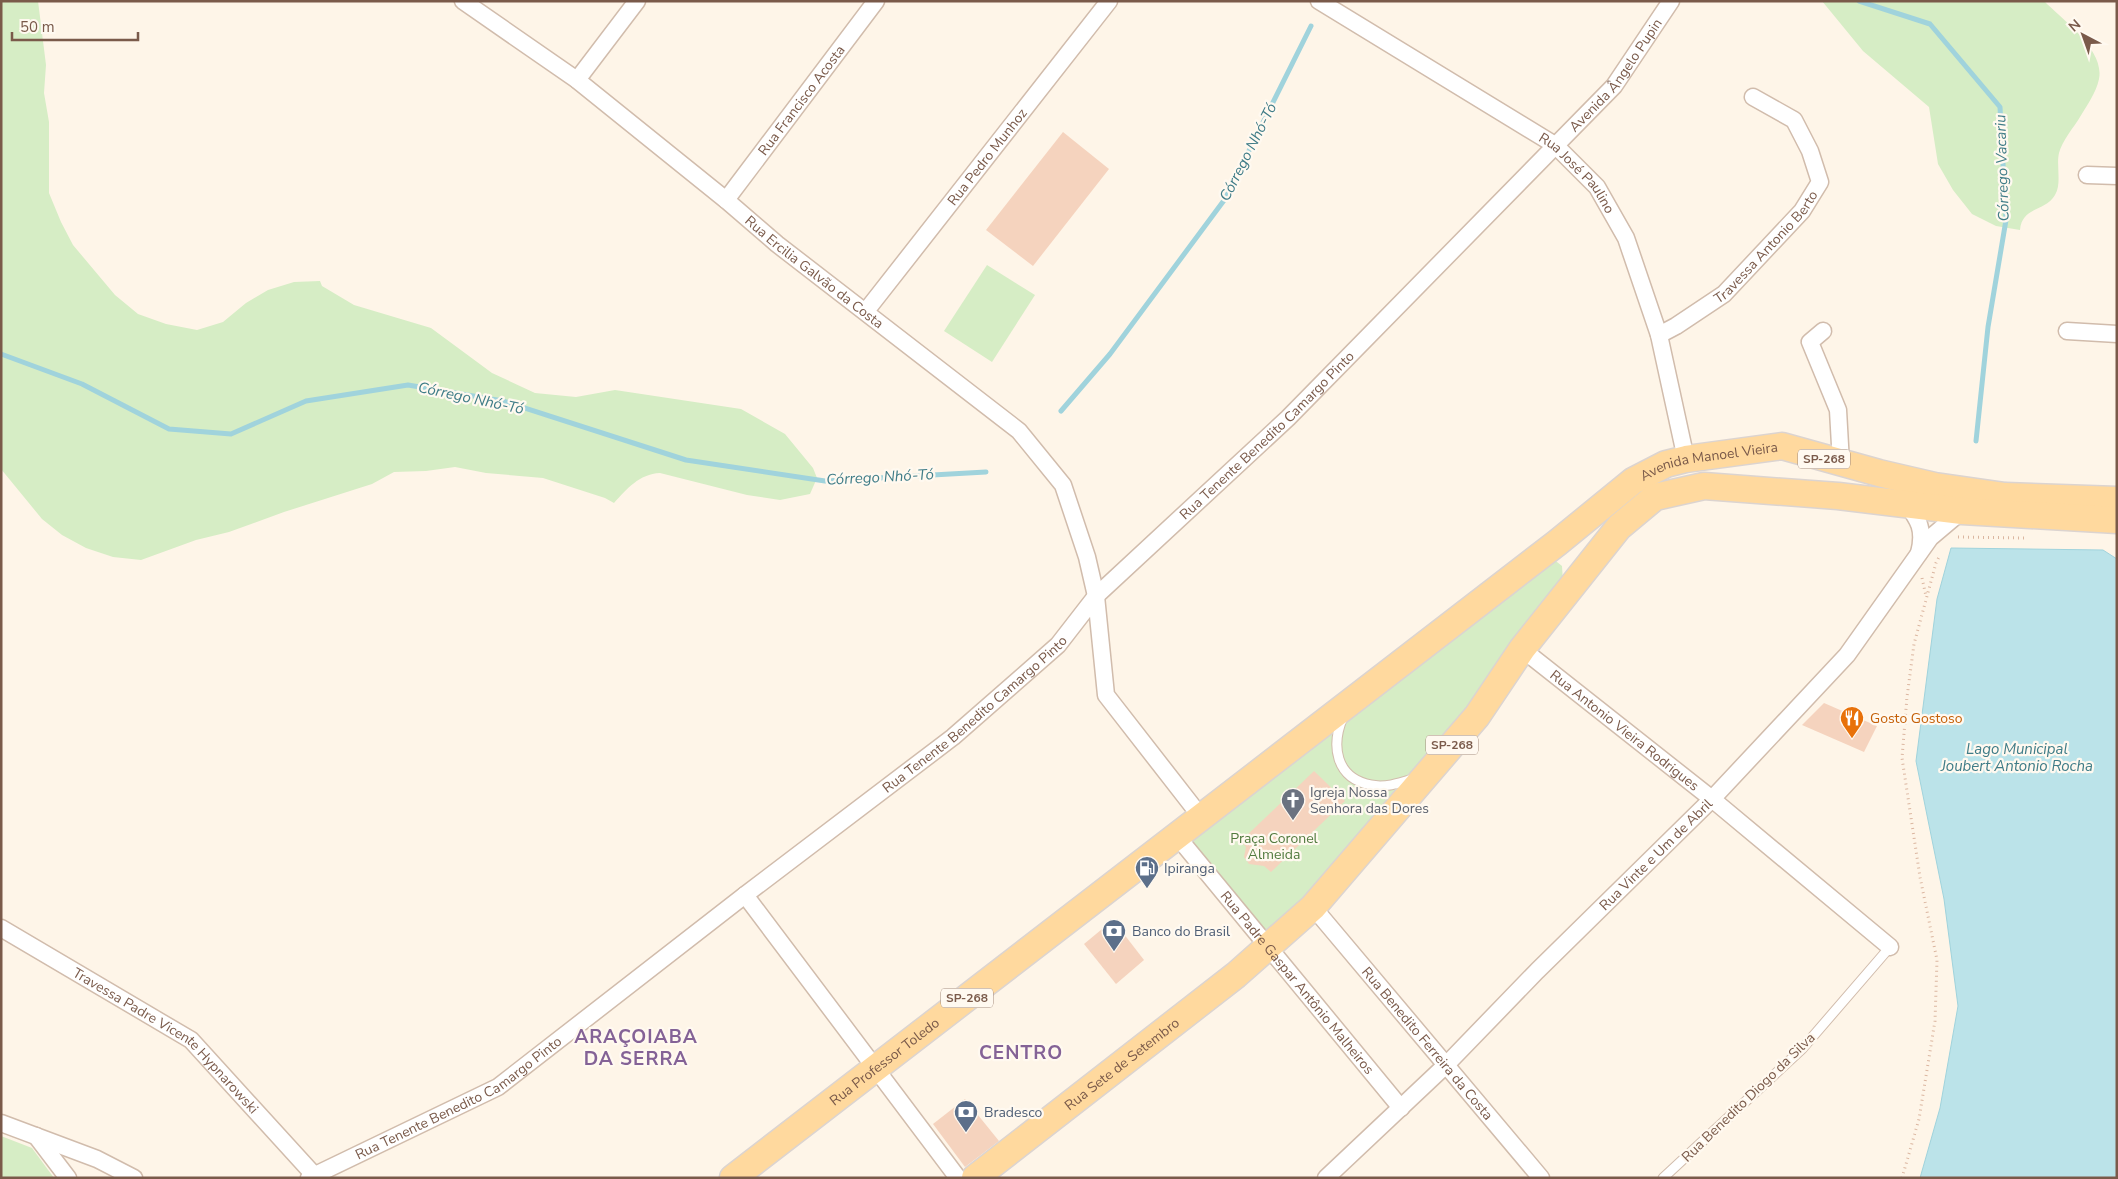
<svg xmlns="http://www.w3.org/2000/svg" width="2118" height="1179" font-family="'Nunito Sans',sans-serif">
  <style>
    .green { fill: #d6edc5 }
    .water { fill: #bbe3e9; stroke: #a0d3dc }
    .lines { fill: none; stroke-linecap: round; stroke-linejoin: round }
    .stream { stroke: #a0d3dc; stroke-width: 5 }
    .building { fill: #f5d3be }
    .lane-casing { stroke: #d1bcac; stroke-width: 11 }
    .street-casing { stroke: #d1bcac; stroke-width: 19 }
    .primary-casing { stroke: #dcd4d0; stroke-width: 29 }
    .path { stroke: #dbb6a0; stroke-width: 3; stroke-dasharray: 1 4; stroke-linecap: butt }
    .lane { stroke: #fff; stroke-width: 9 }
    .street { stroke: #fff; stroke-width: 16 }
    .primary { stroke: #ffd99e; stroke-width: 26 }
    .labels { text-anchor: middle; stroke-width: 4.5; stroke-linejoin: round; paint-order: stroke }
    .shield { fill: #fff9f0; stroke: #a28a7c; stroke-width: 1 }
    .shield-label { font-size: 12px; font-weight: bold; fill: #7a5a4a }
    .street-label { font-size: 14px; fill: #7a5a4a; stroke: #fff9f0 }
    .food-label { font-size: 14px; fill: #c56008; stroke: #fff9f0; text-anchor: start }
    .worship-label { font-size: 14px; fill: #5b616d; stroke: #fff9f0; text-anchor: start }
    .park-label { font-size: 14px; fill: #517a3e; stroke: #fff9f0 }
    .service-label { font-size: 14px; fill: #4e5e75; stroke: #fff9f0; text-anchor: start }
    .water-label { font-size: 15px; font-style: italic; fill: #3f7c87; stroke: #fff9f0 }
    .district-label { font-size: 19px; font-weight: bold; letter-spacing: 1px; fill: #846296; stroke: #fff9f0 }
  </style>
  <rect width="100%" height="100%" fill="#fef5e8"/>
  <!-- green -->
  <g class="green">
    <path d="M1,1h37l8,64 -2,28 5,29v71l12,29 12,23 42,50 23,19 28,10 31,6 26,-8 23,-19 22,-13 26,-8 26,-1 2,5 32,19 77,23 61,45 43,20 41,4 39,-7 126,19 44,25 28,34 4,10 -7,16 -30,6 -33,-5 -87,-22c-21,1 -33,16 -46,30l-9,-5 -62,-20 -57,-5 -31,-6 -29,4 -32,1 -22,12 -88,28 -55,20 -33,8 -55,20 -28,-3 -27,-9 -24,-13 -20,-16 -41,-50z"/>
    <path d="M1822,1h222c19,19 61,49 55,78 -3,14 -12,26 -19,38 -6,10 -18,24 -21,36 -3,12 3,31 -4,42 -10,17 -33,11 -35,35l-24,-4 -24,-12 -19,-24 -15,-26 -9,-57 -66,-56z"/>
    <path d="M987,265l48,30 -43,67 -48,-31z"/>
    <path d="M1552,558l10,8 1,16 -52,76 -243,284 -86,-106z"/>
    <path d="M1,1136l31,12 22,30h-53z"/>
  </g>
  <!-- water -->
  <path class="water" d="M1951,548l152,2 14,9v619h-197l20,-70 18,-102 -14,-107 -28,-138 21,-162z"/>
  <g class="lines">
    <!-- stream -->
    <g class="stream">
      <path d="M1859,1l71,23 70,83 6,113 -18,107 -12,114"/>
      <path d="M1,354l81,30 87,45 62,5 75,-33 102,-16 95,16 183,59 139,21 161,-9"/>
      <path d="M1061,411l49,-57 115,-155 86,-173"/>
    </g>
  </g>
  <!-- building -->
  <g class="building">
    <path d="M1063,132l46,37 -76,97 -47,-36z"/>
    <path d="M1824,703l53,23 -13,26 -62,-27z"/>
    <path d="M1314,771l31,30 -74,71 -7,-6 -15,-2 -5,-7 2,-10 -5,-6z"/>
    <path d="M1113,920l31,40 -28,24 -32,-40z"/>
    <path d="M965,1099l34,42 -34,26 -32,-43z"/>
  </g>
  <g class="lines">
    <!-- lane casing -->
    <g class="lane-casing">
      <g id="lane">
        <path d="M1343,717c-12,28 -8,61 28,68 14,3 29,-2 42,-6"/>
        <path d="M1663,1178l139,-129 88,-102"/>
      </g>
    </g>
    <!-- street casing -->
    <g class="street-casing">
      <g id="street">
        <path id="s1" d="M463,1l114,79 149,120 51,44 242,187 44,54 24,72 9,39 10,99 95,122"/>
        <path id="s2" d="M1319,1l236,144 42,42 29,51 33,97 27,124"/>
        <path d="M577,80l60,-79"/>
        <path d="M2087,175l30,1"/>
        <path id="s3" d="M726,200l150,-199"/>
        <path id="s4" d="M866,311l243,-310"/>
        <path d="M1823,331l-13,11 28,68 3,53"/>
        <path d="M2067,331l50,3"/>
        <path id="s5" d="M1659,335l17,-9 48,-32 78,-83 18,-29 -10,-31 -16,-31 -41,-23"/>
        <path d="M1905,502c14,18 20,28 14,51"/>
        <path id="s6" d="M1522,649l190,150 178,148"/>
        <path id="s7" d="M1176,835l225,273"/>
        <path d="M745,895l213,283"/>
        <path id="s8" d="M1313,907l228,271"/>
        <path id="s9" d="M1,928l190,112 123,135"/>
        <path d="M1,1123l96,36 37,19"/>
        <path d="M36,1136l32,42"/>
        <path id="s10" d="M309,1178l189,-91 247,-192 208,-158 105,-92 38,-49 192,-178 326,-332 57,-85"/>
        <path id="s11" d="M1326,1178l121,-114 90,-93 175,-172 135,-144 83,-117 32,-27"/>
      </g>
    </g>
    <!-- primary casing -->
    <g class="primary-casing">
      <g id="primary">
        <path id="s12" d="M733,1178l824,-635 76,-62 33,-17 20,-5 96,-13 97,27 56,13 70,10 112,4"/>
        <path id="s13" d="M975,1178l261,-203 77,-68 164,-191 45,-67 97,-122 36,-30 49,-11 134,10 124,15 155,9"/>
      </g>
    </g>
    <!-- path -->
    <g class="path">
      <path d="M1958,537l66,1"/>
      <path d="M1922,578l4,18"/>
      <path d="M1902,1178l17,-59 16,-98 2,-61 -17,-83 -18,-119 5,-61 7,-53 22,-81 4,-8"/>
    </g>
    <!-- lane -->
    <use href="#lane" class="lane"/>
    <!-- street -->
    <use href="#street" class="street"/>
    <!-- primary -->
    <use href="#primary" class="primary"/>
  </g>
  <!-- icons -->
  <defs>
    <g id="restaurant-pin" transform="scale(1.25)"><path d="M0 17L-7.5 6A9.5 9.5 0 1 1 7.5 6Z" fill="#e8710a" stroke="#fff9f0"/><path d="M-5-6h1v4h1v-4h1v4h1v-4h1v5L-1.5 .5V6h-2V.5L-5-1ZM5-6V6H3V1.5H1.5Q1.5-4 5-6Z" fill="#fff"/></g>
    <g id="church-pin" transform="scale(1.25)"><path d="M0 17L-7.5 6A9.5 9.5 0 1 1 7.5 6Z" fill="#6b7280" stroke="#fff9f0"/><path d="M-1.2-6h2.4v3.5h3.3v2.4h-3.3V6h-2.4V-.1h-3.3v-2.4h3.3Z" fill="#fff"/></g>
    <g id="fuel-pin" transform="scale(1.25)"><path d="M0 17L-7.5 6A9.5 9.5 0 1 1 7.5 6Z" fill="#5c6f8a" stroke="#fff9f0"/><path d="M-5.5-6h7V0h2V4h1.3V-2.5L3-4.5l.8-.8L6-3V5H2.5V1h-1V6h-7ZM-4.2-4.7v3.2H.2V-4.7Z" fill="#fff"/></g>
    <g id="bank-pin" transform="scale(1.25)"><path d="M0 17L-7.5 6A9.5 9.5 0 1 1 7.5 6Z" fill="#5c6f8a" stroke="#fff9f0"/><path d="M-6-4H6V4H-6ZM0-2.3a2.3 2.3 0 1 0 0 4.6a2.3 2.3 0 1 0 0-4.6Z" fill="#fff"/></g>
  </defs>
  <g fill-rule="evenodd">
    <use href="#restaurant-pin" x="1852" y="718"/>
    <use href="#church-pin" x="1293" y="800"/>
    <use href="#fuel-pin" x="1147" y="868"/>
    <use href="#bank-pin" x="1114" y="931"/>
    <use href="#bank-pin" x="966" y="1112"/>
  </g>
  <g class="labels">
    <!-- shield labels -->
    <g class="shield">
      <rect x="1798" y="449.5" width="52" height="19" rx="4"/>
      <rect x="1426" y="735.5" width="52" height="19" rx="4"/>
      <rect x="941" y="988.5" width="52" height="19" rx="4"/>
    </g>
    <g class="shield-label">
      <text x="1824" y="463">SP-268</text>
      <text x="1452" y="749">SP-268</text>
      <text x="967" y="1002">SP-268</text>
    </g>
    <!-- street labels -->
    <g class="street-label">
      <text dy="5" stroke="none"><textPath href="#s10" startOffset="1722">Avenida Ângelo Pupin</textPath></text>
      <text dy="5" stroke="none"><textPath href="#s3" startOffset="125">Rua Francisco Acosta</textPath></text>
      <text dy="5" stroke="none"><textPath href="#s4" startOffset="196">Rua Pedro Munhoz</textPath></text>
      <text dy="5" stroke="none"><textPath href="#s2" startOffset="312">Rua José Paulino</textPath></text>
      <text dy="5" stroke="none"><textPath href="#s5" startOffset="140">Travessa Antonio Berto</textPath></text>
      <text dy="5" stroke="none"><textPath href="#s1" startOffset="444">Rua Ercilia Galvão da Costa</textPath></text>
      <text dy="5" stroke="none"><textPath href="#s10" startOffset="1220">Rua Tenente Benedito Camargo Pinto</textPath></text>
      <text dy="5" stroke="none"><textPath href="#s12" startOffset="1218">Avenida Manoel Vieira</textPath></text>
      <text dy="5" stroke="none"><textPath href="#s10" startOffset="815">Rua Tenente Benedito Camargo Pinto</textPath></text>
      <text dy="5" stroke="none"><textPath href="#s6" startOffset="131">Rua Antonio Vieira Rodrigues</textPath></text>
      <text dy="5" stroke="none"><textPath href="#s11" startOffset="462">Rua Vinte e Um de Abril</textPath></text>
      <text dy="5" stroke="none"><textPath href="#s7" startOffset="191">Rua Padre Gaspar Antônio Malheiros</textPath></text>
      <text dy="5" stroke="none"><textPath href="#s8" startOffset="178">Rua Benedito Ferreira da Costa</textPath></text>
      <text dy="5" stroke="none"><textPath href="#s9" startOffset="201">Travessa Padre Vicente Hypnarowski</textPath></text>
      <text dy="5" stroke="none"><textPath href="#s12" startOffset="191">Rua Professor Toledo</textPath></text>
      <text dy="5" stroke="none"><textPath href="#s13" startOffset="186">Rua Sete de Setembro</textPath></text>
      <text dy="5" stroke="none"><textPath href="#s10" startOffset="170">Rua Tenente Benedito Camargo Pinto</textPath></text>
      <text transform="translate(1748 1097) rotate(-44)" y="5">Rua Benedito Diogo da Silva</text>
    </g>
    <!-- food labels -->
    <g class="food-label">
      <text x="1870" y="723">Gosto Gostoso</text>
    </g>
    <!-- worship labels -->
    <g class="worship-label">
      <text x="1310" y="797">Igreja Nossa<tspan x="1310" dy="16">Senhora das Dores</tspan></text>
    </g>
    <!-- park labels -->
    <g class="park-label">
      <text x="1274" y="843">Praça Coronel<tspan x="1274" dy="16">Almeida</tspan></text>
    </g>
    <!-- service labels -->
    <g class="service-label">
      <text x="1164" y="873">Ipiranga</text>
      <text x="1132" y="936">Banco do Brasil</text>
      <text x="984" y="1117">Bradesco</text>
    </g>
    <!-- water labels -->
    <g class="water-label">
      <text transform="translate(1248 152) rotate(-63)" y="5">Córrego Nhó-Tó</text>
      <text transform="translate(2002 168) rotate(-92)" y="5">Córrego Vacariu</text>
      <text transform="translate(471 398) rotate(12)" y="5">Córrego Nhó-Tó</text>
      <text transform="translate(880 477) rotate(-3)" y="5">Córrego Nhó-Tó</text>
      <text x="2017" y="754">Lago Municipal<tspan x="2017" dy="17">Joubert Antonio Rocha</tspan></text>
    </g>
    <!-- district labels -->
    <g class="district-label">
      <text x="636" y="1043">ARAÇOIABA<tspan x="636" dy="22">DA SERRA</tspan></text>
      <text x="1021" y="1059">CENTRO</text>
    </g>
  </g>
  <!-- border -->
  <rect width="2118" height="1179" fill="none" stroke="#7a5a4a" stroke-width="5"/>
  <!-- north arrow -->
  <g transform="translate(2083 35) rotate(319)" stroke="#fff9f0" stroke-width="4" paint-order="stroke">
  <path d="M0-4L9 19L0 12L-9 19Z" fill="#7a5a4a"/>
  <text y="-8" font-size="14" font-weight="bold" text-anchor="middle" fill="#7a5a4a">N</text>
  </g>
  <!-- scale -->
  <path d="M12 32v8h126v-8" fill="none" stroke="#7a5a4a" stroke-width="2.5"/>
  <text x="20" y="32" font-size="15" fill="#7a5a4a" stroke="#fff9f0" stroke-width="4" paint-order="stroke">50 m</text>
</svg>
